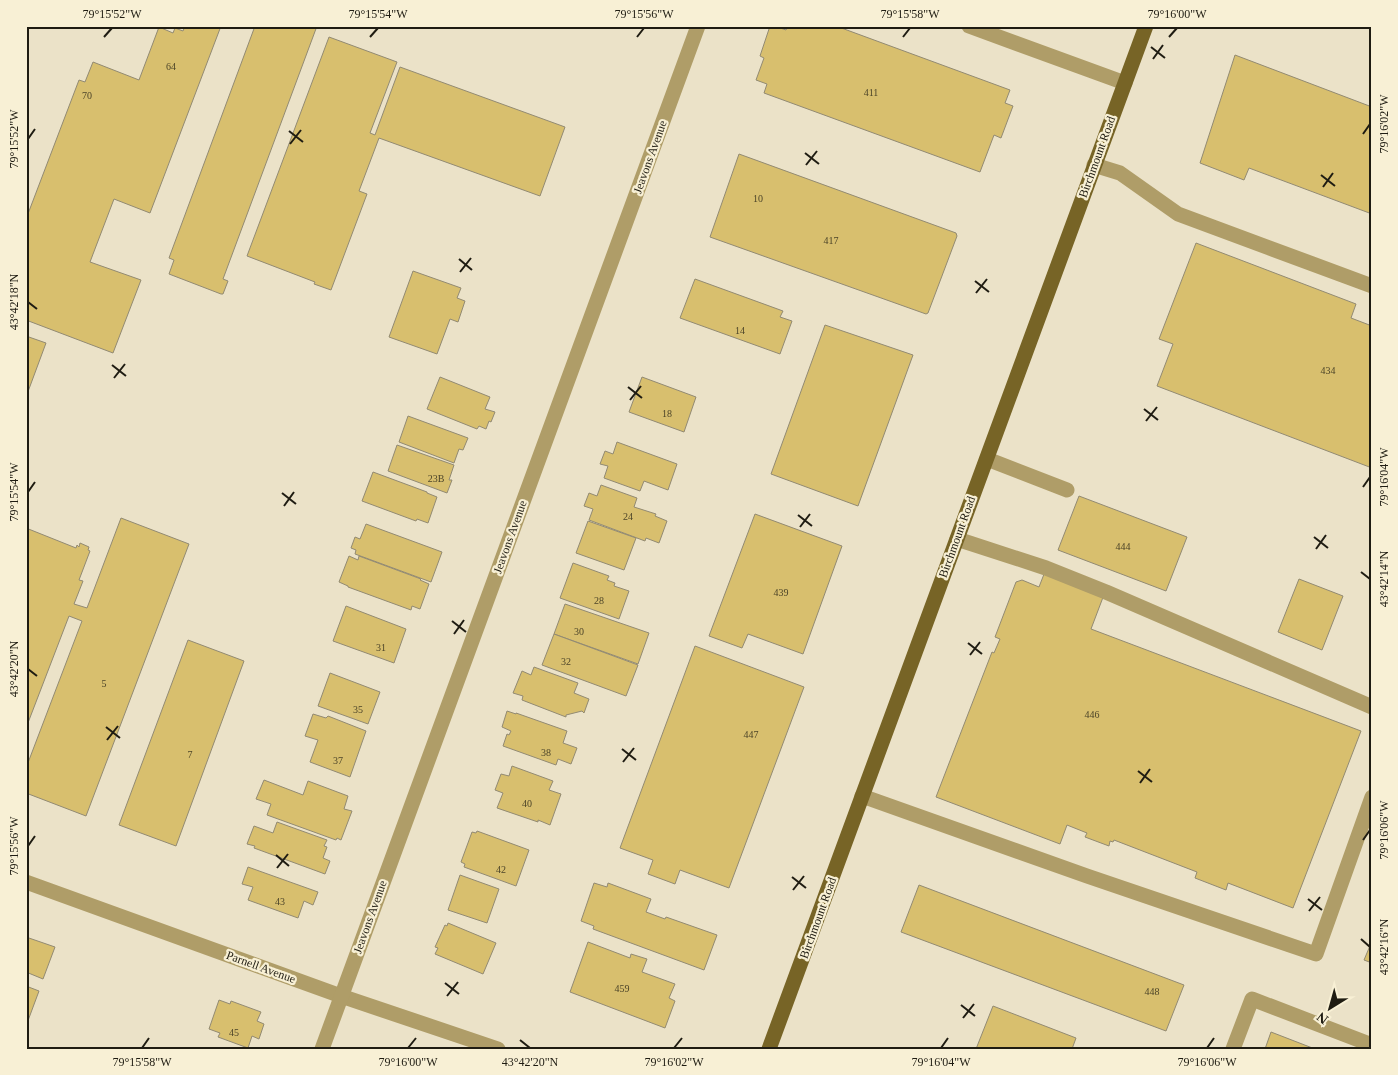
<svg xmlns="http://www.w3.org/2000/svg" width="1398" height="1075" font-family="'Times New Roman',serif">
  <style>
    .building { fill: #d8bf6e; stroke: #928a72 }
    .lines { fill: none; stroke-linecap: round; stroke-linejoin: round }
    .minor { stroke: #af9d68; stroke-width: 15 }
    .major { stroke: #776426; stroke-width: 15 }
    .ticks { fill: none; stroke: #1f1c12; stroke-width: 2 }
    .labels { text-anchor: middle; stroke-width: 4.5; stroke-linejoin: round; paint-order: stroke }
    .number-label { font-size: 10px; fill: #4d4529 }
    .street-label { font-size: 12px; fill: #1f1c12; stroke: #f8f0d5 }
    .neatline { fill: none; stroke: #1f1c12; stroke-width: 2 }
    .ticks-label { font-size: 12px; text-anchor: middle; fill: #1f1c12 }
  </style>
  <rect width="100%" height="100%" fill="#ebe2c8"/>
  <!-- building -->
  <g class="building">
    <path d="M185,26h36l-71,187 -36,-14 -24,63 51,18 -28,73 -87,-33v-101l53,-139 6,2 8,-20 46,18 20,-53 14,6 2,-5 8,3z"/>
    <path d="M255,26h62l-94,253 5,2 -5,13h-2l-52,-20 5,-14 -5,-2z"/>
    <path d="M770,26h5l11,4 2,-4h48l174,64 -5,13 8,3 -12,32 -7,-3 -14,37 -216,-79 3,-9 -11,-4 8,-22 -4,-2z"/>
    <path d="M329,37l68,25 -27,71 5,2 25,-68 165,60 -25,69 -161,-58 -20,53 8,3 -36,96 -17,-6 1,-2 -68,-26z"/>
    <path d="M1235,55l137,52v107l-123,-46 -5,12 -44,-17z"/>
    <path d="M739,154l217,79 1,3 -29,77 -2,1 -216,-77z"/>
    <path d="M1196,243l160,61 -5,14 21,8v142l-215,-82 16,-42 -14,-5z"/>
    <path d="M413,271l48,17 -4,10 8,3 -7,21 -8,-3 -13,35 -48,-17z"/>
    <path d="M695,279l88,32 -3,6 12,4 -12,33 -100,-36z"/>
    <path d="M825,325l88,30 -55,151 -87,-32z"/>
    <path d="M26,336l20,7 -20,54z"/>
    <path d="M440,377l50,20 -5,12 10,3 -4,10 -2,-1 -3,8 -7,-3 -2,3 -50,-20z"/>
    <path d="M642,377l54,20 -12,35 -55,-20z"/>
    <path d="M408,416l60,22 -5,12 -4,-1 -5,14 -55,-21z"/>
    <path d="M617,442l60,22 -9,26 -24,-9 -4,10 -36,-13 4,-12 -8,-2 5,-13 8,3z"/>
    <path d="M397,445l57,20 -5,15h3l-5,13 -59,-22z"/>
    <path d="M373,472l54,20v1l10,4 -9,26 -11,-4 -1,2 -54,-20z"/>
    <path d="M601,485l36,13 -3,9 22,7 -1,2 12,5 -8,22 -13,-5 -1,3 -56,-21 4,-11 -9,-3 5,-13 8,3z"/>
    <path d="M1079,496l108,41 -21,54 -108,-41z"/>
    <path d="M755,514l87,32 -39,108 -55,-20 -6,14 -33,-12z"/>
    <path d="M121,518l68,26 -103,272 -60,-23v-25l56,-147 -13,-5 -43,112v-200l50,20 1,-3 2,2 1,-4 9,4 -1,3 2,1 -11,29 4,1 -9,23 13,4z"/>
    <path d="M588,521l48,17 -12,32 -48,-17z"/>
    <path d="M366,524l76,28 -11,30 -76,-28 1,-4 -5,-2 4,-11 5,2z"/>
    <path d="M349,556l9,4 1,-4 62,23 -1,1 9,4 -9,25 -8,-3 -1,4 -63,-23v-1l-9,-4z"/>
    <path d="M573,563l36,13 -2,4 8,3 -1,3 15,5 -10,28 -59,-21z"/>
    <path d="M1046,569l59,23 -14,37 270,102 -68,177 -65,-25 -2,7 -31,-12 2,-6 -83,-32 -1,2 -3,-1 -1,5 -24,-9 2,-4 -20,-8 -7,19 -124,-47 56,-145 2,1 6,-14 -5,-2 21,-55 6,-2 17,7z"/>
    <path d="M1299,579l44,17 -21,54 -44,-18z"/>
    <path d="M565,604l84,29 -11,31 -84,-30z"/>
    <path d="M346,606l60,23 -12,34 -61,-22z"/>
    <path d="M554,634l84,31 -12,31 -84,-31z"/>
    <path d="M188,640l56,21 -68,185 -57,-21z"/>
    <path d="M695,646l109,41 -75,201 -49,-18 -5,14 -27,-10 5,-14 -33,-12z"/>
    <path d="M534,667l44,16 -4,10 15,6 -5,14 -2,-2 -16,4v2l-44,-17 1,-4 -10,-3 9,-22 9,4z"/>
    <path d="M330,673l50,19 -12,32 -50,-18z"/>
    <path d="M507,711l9,3v-1l51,18 -4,12 14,5 -6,16 -13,-5 -2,6 -53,-19 4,-12 2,1 2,-4 -9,-4z"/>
    <path d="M313,714l13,4 2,-2 38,15 -16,46 -40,-15 8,-22 -13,-4z"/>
    <path d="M512,766l41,15 -4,9 12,4 -11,31 -12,-5v2l-41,-14 6,-15 -8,-3 6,-16 8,2z"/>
    <path d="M264,780l39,15 5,-14 40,15 -4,13 8,2 -11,29 -4,-2 -1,2 -69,-25 4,-11 -15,-5z"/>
    <path d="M277,822l50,18 -3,6 3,1 -4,11 7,3 -5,13 -71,-26 1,-2 -8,-2 7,-18 19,7z"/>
    <path d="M477,831l52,19 -13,36 -52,-19 1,-3 -4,-2 11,-30 4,1z"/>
    <path d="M248,867l70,25 -5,13 -9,-4 -6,17 -50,-18 5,-13 -11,-3z"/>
    <path d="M460,875l39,14 -12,34 -39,-13z"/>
    <path d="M594,883l13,4 1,-4 43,16 -5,13 19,7 1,-2 51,18 -13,35 -111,-41 1,-3 -13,-5z"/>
    <path d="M919,885l265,100 -18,46 -265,-99z"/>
    <path d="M448,923l48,20 -13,31 -48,-20 3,-6 -3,-1 10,-22 2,1z"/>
    <path d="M26,937l29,10 -12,32 -17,-7z"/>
    <path d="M1372,941v22l-8,-3z"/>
    <path d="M588,942l42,16 1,-4 16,5 -5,13 33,12 -6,14 6,3 -10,27 -95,-36z"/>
    <path d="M26,986l13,5 -13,35z"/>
    <path d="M219,1000l11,4 1,-3 30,11 -4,9 7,3 -5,15 -7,-3 -4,12 -30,-11 2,-4 -11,-4z"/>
    <path d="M993,1006l83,32 -4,11h-96z"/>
    <path d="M1271,1032l44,17h-50z"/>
  </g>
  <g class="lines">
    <!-- minor -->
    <g class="minor">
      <path d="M969,26l156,57"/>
      <path d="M1094,165l26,8 58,41 194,72"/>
      <path d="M987,459l80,31"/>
      <path d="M957,539l89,29 60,24 266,115"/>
      <path d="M862,796l225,80 229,78 56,-157"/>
      <path d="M26,882l315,114 157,53"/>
      <path d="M322,1049l376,-1023"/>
      <path d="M1233,1049l19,-50 120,46"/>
    </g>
    <!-- major -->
    <path class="major" d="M769,1049l377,-1023"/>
  </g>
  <!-- ticks -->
  <path class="ticks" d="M104,37l8,-9M370,37l8,-9M637,37l7,-9M903,37l7,-9M1169,37l8,-9M1151,47l14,11M1153,59l10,-14M289,131l14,11M1363,134l7,-10M28,139l7,-10M290,144l11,-14M805,153l14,11M806,165l11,-14M1321,175l14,11M1323,187l10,-14M459,259l13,11M460,272l11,-14M975,281l14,11M976,293l11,-14M28,302l9,7M112,365l14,11M114,378l11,-14M628,387l14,11M630,400l11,-14M1144,409l14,11M1146,421l11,-14M1363,487l7,-10M28,492l7,-10M282,493l14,11M284,506l10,-14M798,515l14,11M800,527l10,-13M1314,537l14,11M1316,549l10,-14M1361,572l9,7M452,621l14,11M454,634l10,-14M968,643l14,11M970,655l10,-13M28,669l9,7M106,727l14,11M107,740l11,-14M622,749l14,11M623,762l11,-14M1138,771l14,11M1140,783l10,-14M1363,840l7,-10M28,846l7,-10M276,855l13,11M277,868l11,-14M792,877l14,11M793,890l11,-14M1308,899l14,11M1309,911l11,-14M1361,939l9,8M445,983l14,11M447,996l11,-14M961,1005l14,11M963,1018l11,-14M520,1040l10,8M142,1048l7,-10M408,1048l8,-10M674,1048l8,-10M941,1048l7,-10M1207,1048l7,-10"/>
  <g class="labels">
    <!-- number labels -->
    <g class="number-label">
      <text x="171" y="70">64</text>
      <text x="871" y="96">411</text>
      <text x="87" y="99">70</text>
      <text x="758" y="202">10</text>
      <text x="831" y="244">417</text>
      <text x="740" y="334">14</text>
      <text x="1328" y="374">434</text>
      <text x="667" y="417">18</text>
      <text x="436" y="482">23B</text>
      <text x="628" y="520">24</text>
      <text x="1123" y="550">444</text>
      <text x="781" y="596">439</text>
      <text x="599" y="604">28</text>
      <text x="579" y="635">30</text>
      <text x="381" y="651">31</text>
      <text x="566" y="665">32</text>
      <text x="104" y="687">5</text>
      <text x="358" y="713">35</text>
      <text x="1092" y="718">446</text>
      <text x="751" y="738">447</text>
      <text x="546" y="756">38</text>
      <text x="190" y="758">7</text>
      <text x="338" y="764">37</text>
      <text x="527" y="807">40</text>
      <text x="501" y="873">42</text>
      <text x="280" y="905">43</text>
      <text x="622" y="992">459</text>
      <text x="1152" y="995">448</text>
      <text x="234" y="1036">45</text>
    </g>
    <!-- street labels -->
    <g class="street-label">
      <text transform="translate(650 157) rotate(-70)" y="4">Jeavons Avenue</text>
      <text transform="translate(1097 157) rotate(-70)" y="4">Birchmount Road</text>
      <text transform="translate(510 537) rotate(-70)" y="4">Jeavons Avenue</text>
      <text transform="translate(957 537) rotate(-70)" y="4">Birchmount Road</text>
      <text transform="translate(370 917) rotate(-70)" y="4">Jeavons Avenue</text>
      <text transform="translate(818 918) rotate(-70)" y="4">Birchmount Road</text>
      <text transform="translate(261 967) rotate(20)" y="4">Parnell Avenue</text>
    </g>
  </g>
  <!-- border -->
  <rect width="1398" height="1075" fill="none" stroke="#f8f0d5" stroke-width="55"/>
  <!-- north arrow -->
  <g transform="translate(1330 1008) rotate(217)" stroke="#f8f0d5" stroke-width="4" paint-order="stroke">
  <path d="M0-4L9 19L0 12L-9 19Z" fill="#1f1c12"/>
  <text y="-8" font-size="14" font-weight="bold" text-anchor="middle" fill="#1f1c12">N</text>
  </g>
  <rect x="28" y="28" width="1342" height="1020" class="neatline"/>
  <g class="ticks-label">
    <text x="112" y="18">79°15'52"W</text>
    <text x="378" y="18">79°15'54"W</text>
    <text x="644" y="18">79°15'56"W</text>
    <text x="910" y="18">79°15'58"W</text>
    <text x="1177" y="18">79°16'00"W</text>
    <text transform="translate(1384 124) rotate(-90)" y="4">79°16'02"W</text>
    <text transform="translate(14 139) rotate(-90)" y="4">79°15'52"W</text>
    <text transform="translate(14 302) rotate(-90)" y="4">43°42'18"N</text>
    <text transform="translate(1384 477) rotate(-90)" y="4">79°16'04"W</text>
    <text transform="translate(14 492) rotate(-90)" y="4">79°15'54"W</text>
    <text transform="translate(1384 579) rotate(-90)" y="4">43°42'14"N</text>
    <text transform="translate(14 669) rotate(-90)" y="4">43°42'20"N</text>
    <text transform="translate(1384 830) rotate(-90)" y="4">79°16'06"W</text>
    <text transform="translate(14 846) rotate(-90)" y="4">79°15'56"W</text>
    <text transform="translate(1384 947) rotate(-90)" y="4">43°42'16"N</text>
    <text x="142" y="1066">79°15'58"W</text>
    <text x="408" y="1066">79°16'00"W</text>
    <text x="530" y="1066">43°42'20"N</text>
    <text x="674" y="1066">79°16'02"W</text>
    <text x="941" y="1066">79°16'04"W</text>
    <text x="1207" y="1066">79°16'06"W</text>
  </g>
</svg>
